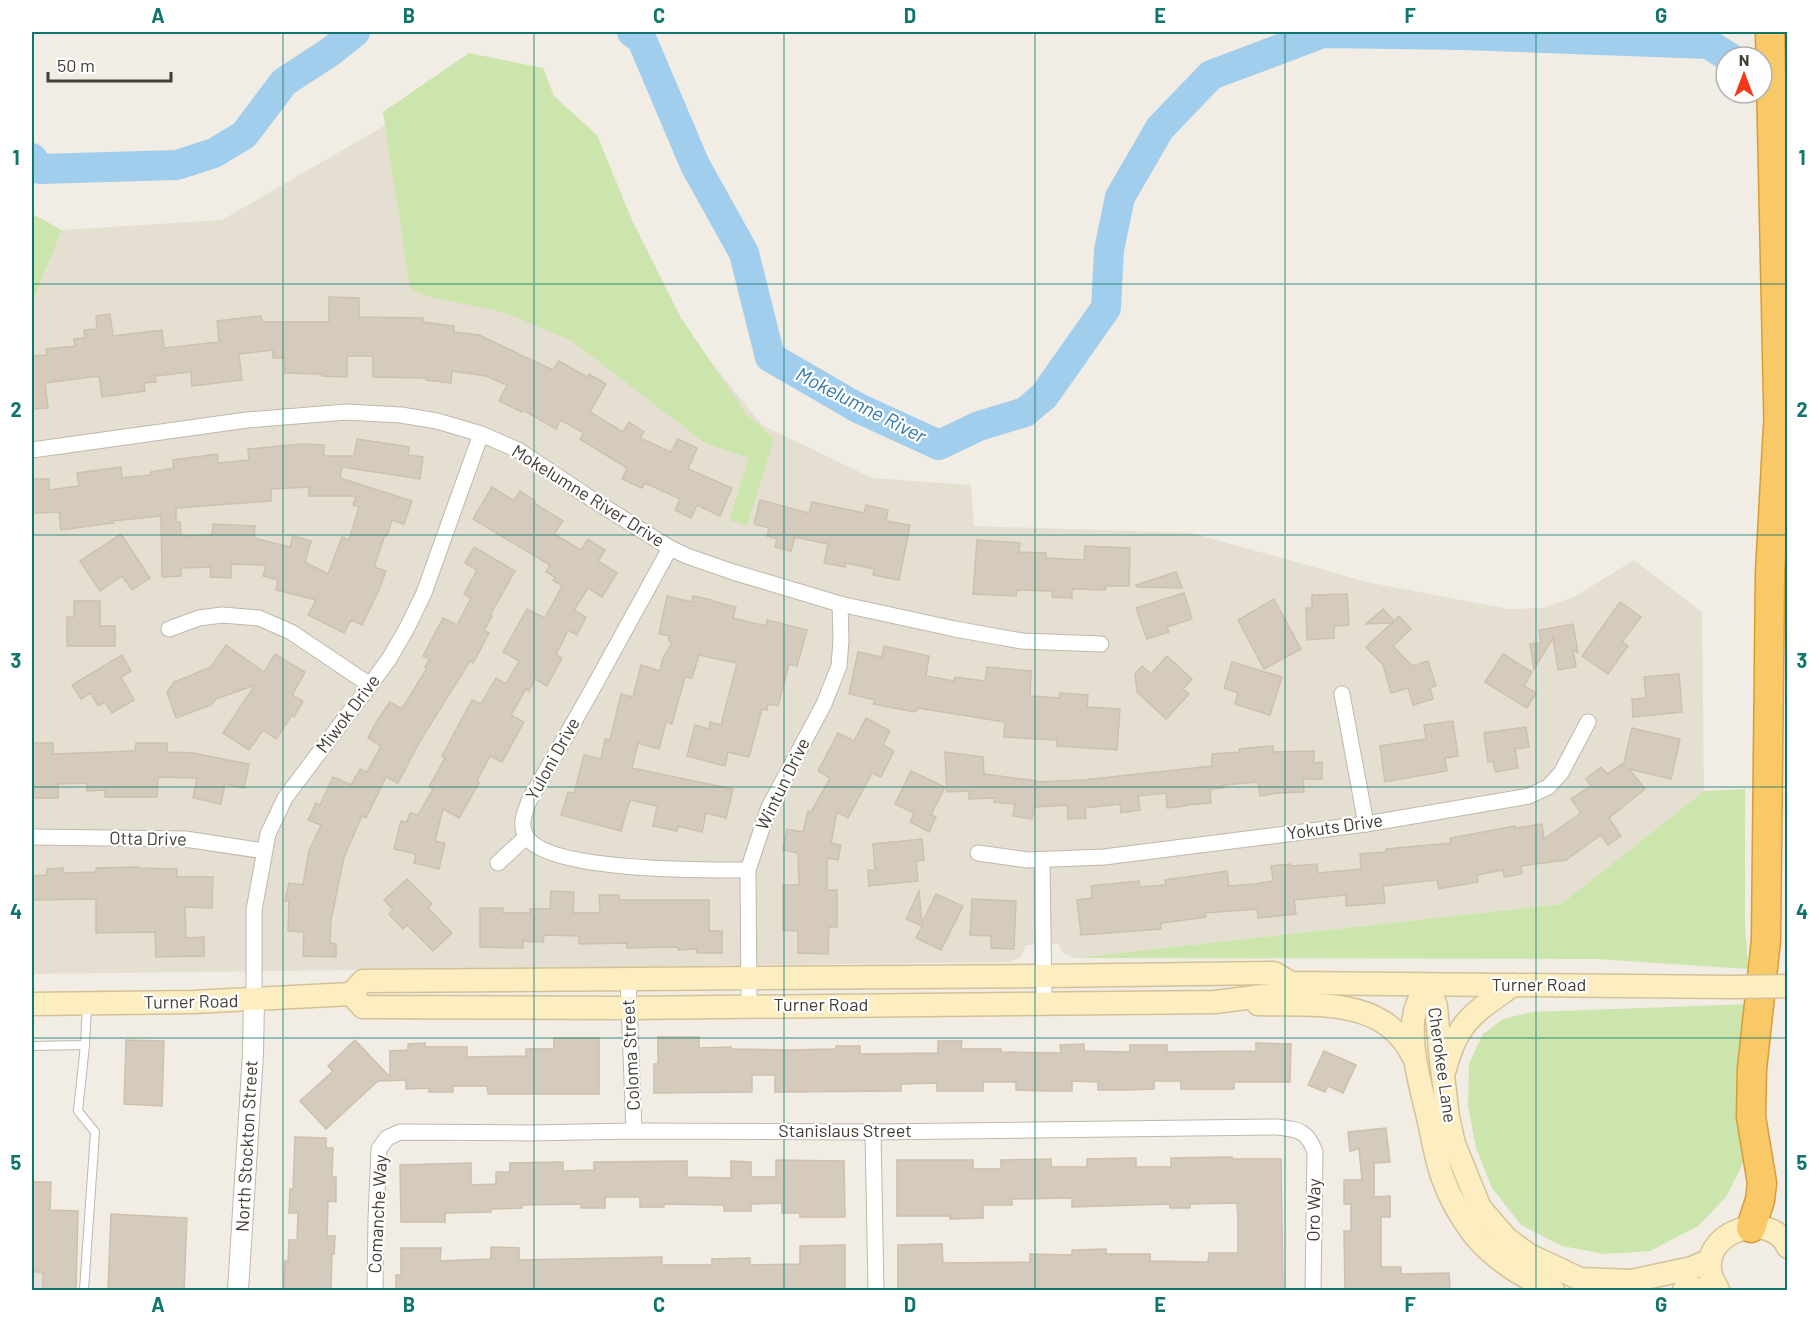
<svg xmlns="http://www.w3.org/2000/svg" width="1819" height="1322" font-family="Barlow,sans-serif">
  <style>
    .residential { fill: #e5dfd2 }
    .industrial { fill: #e3ded9 }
    .green { fill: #cce5ad }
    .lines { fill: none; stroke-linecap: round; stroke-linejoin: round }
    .river { stroke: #a1ceed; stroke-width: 30 }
    .building { fill: #d5cbbc; stroke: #cdc0ad; stroke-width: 1.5; fill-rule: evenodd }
    .service-casing { stroke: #bfb8aa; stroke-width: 10 }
    .minor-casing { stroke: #bfb8aa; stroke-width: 17 }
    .tertiary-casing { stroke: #bfb8aa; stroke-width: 22 }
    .secondary-casing { stroke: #d3c297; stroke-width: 25 }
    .motorway-casing { stroke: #d89c37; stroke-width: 31 }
    .service { stroke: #fff; stroke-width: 8 }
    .minor { stroke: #fff; stroke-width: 15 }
    .tertiary { stroke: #fff; stroke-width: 20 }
    .secondary { stroke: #fdeec2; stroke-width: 22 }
    .motorway { stroke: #f9c867; stroke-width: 28 }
    .secondary-bridge-casing { stroke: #d3c297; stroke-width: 25; stroke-linecap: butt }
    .secondary-bridge { stroke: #fdeec2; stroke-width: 22 }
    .grid { fill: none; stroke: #0f766e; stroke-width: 1.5; stroke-opacity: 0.55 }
    .labels { text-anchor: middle; stroke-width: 4.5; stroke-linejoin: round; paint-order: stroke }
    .street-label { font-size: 18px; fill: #433d34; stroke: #fff }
    .water-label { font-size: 20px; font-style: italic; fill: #3178ab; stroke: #fff }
    .neatline { fill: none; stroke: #0f766e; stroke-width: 2 }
    .grid-label { font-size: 20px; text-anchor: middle; font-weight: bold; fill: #0f766e }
  </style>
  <rect width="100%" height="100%" fill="#f1ede4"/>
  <!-- residential -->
  <path class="residential" d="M439,94l239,227 84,104 110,53 99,7 3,41 218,7 175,49 141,27 34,-1 32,-11 60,-37 68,52 2,179 -143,113 -486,54 -11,-4 -6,-10 -32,1 -5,12 -13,5 -976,12v-671l30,-73 160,-10z"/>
  <!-- industrial -->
  <path class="industrial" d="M32,1196l16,94h-16z"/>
  <!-- green -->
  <g class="green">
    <path d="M469,53l74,15 11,28 43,39 35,85 49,98 66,97 27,24 -27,87 -18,-6 20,-62 -44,-15 -133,-102 -69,-29 -78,-16 -15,-8 -27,-176z"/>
    <path d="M32,214l30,16 -30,73z"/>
    <path d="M1745,789v132l3,48 -152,-10 -521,-1 486,-54 143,-113z"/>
    <path d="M1752,1004l-8,157 -18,36 -28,29 -48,25 -45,3 -43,-8 -41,-21 -29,-37 -16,-40 -8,-42 1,-43 14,-29 20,-15 29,-7z"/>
  </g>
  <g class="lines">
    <!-- river -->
    <g class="river">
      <path d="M632,32l10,8 53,125 49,88 26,104 88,51 81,37 40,-19 46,-14 19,-16 62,-88 3,-58 11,-53 40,-69 51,-53 112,-42 139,2 246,9 21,13"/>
      <path d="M32,158l8,11 137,-4 37,-12 30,-18 40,-53 46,-30 25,-20"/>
    </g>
  </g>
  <!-- building -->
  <g class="building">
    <path d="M329,297l30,1v19l64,1v4l31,4v6l25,3 74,35 6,-9 28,16 2,-3 17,10 -16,28 33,20 6,-10 15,10 -4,6 31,14 7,-13 19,9 -9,21 44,19 -12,28 -23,-11 -6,13 -16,-8 5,-11 -35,-16 -3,5 -20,-9 5,-11 -47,-29 4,-6 -23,-13 -5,9 -33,-19 -1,2 -23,-11 8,-16 -21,-9 -34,-5 -1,12 -25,-3v-2l-53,-1v-21h-26v21l-25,-1v-2l-37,-1v-15h-12v-8l-34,4 3,26 -50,6 -1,-14 -36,4 1,6 -12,1 1,8 -43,6 -3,-21 -54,7 3,25 -16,1v-53l15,-1 -1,-6 29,-3 -1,-7 11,-1 -1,-8 13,-1 -1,-13 14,-2 3,22 49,-6 2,18 55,-6 -2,-21 44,-5 1,6h67z"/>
    <path d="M357,439l52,8 -1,8 15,2 -3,22 -78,-12 -2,11 72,23 -8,23 -12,-4 -5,16 -2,-1 -11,32 12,4 -7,19 -17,35 -11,-5 -7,13 -36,-18 8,-15 -40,-10 2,-10 -15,-4 3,-11 -35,-1v14l-21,-1 1,-10 -30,1v8l-19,1 -1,-61 -49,5 1,2 -52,7 -2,-18 -27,1v-34h17v11l30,-4 -2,-13 44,-6 1,11 29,-3v-3l23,-4 -1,-8 44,-6 1,9 31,-3 -1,-11 55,-5 21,1v11h30zM309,487v9h47l-3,9 6,2 -10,33 -7,-3 -14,37 -23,-12 6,-21 -18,-5 -3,11 -36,-9 1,-12 -42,-2 -1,11 -31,1 -1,-14h-4v-14l95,-7v-12z"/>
    <path d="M492,487l22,14 6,-10 15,10 -1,2 29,18 -9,13 27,16 7,-11 17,11 -7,11 19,12 -15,24 -14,-9 -14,22 12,7 -9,18 -9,-5 -12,25 6,3 -15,28 -12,-7 -6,12 -3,-2 -15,26 13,7 -22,40 -12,-6 -13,25 2,2 -20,35 -16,-9 -8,32 10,2 -6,26 -25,-6 2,-9 -22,-5 7,-28 6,1 3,-9 8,2 15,-26 -4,-2 16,-29 -3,-2 30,-56 9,4 15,-26 10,6 13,-23 -16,-9 24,-43 18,9 17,-32 -9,-6 2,-3 -9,-5 4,-7 -77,-46z"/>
    <path d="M760,500l49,13 3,-11 52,11 2,-8 22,5 -2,11 24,4 -11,55 -26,-5 1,-6 -28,-6 -1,4 -21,-4 4,-19 -33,-7 -4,14 -16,-4 2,-8 -10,-3 2,-8 -15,-4z"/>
    <path d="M121,534l29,44 -18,12 -10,-14 -22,15 -20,-30z"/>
    <path d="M977,540l43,3 -1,9 27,1v5l38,2 1,-14 45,2 -1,38h-23l-1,4 -33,-1v9l-20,-1v-6l-35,-1 -1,6 -43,-2z"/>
    <path d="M474,547l41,24 -25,44 2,1 -8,15 5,2 -13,25 -3,5 -3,-2 -50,80 -22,42 -12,-6 -20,41 -4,-2 -18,41 -13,63 -1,23 6,1v13l-33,-1 1,-24 -16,-1 1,-30h-4l4,-18 14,2 6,-34 12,-26 -13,-5 8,-17 4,2 13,-28 18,8 9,-16 7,3 14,-26 -13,-8 9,-17 13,-19 12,7 25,-41 -2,-1 5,-8 -7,-3 20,-38 14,7 14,-27 -7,-4 13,-24 -12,-7z"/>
    <path d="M1176,572l6,16 -45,-1 -1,-2z"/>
    <path d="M1184,593l8,26 -25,8 2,5 -22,7 -11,-31z"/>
    <path d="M1347,594l2,31 -15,1v12l-27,2 -1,-32h6v-13z"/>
    <path d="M667,596l25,6 1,-6 19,4v1l24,6 -3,11 33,8 1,-6 40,10 -10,36 -8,-2 -11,42 -10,-2 -1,6 -5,-1 -13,48 -21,-5 -3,14 -38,-10 8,-31 14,4 1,-7 11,3 16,-62 -38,-8 -7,23 -7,-1 -13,47 -6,-2 -7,27 -21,-6 -6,25 101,21 -7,29 -20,-5 -4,19 -24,-6 -1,5 -24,-5 4,-20 -27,-6 -9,31 -60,-16 7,-23 6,1 10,-38 17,4 4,-20 5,1 11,-46 12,3 8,-32 19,6 3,-13 9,-15 -4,-3 2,-4 -11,-2z"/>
    <path d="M1274,599l27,50 -37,20 -26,-49z"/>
    <path d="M74,601h26v25h15v20h-48v-29h7z"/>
    <path d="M1620,602l21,15 -19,25 6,4 -20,28 -26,-18z"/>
    <path d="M1383,609l11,12 5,-5 12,13 -18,17 19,20 16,-5 8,25 -6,2 3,11 -20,6 -5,-17 -17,5 -8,-28 -17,-18 26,-24 -26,1z"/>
    <path d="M1573,624l5,29 -5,-3 3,17 -18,3 -5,-32 -19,31 -4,-25 11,-1 -2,-13z"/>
    <path d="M226,645l38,27 11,-18 30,18 -13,23 11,6 -9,16 -2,-2 -16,24 -13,-9 -14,20 -26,-17 32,-48 -39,14 -5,6 -35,13 -9,-26 7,-10 37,-15z"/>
    <path d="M884,646l45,10 -3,20 28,5 1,-4 30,4 2,-14 44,4 -1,25 30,2v-5l28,2 -1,12 33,2 -3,41 -60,-4v-6l-53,-3 1,-15 -87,-14 -1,3 -2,-1 -1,2 -41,-8 2,-4 -26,-6 9,-42 24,5z"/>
    <path d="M1503,654l29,18 -8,14 12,7 -9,15 -42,-26z"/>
    <path d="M122,655l9,16 -10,6 13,23 -22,13 -7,-11 -7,4 -7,-13 -10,6 -9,-14z"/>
    <path d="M1167,656l25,23 -9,10 6,5 -23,25 -29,-27 -2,-18 7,-8 9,8z"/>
    <path d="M1232,662l50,15 -12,38 -35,-11 3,-11 -14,-5z"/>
    <path d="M1679,674l3,38 -49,5 -1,-18 14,-1 -2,-21z"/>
    <path d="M866,718l24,13 -7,14 11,6 -13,26 -9,-4 -24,45 -11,-6 -6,31 10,2 -3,15 -11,-2v32h10v37h-8l-1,27 -30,-1v-22l-15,-1v-45h16l-1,-32 -15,-3 4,-21 16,3 5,-21 3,1 19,-34 -12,-7 20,-38 16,8z"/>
    <path d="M1453,721l5,35 -13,2 2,13 -62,11 -5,-36 46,-7 -2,-14z"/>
    <path d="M1526,727l3,20 -14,2 3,19 -23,4 -2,-11 -5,1 -4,-29z"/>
    <path d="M1632,728l48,11 -9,40 -42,-10 16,20 -36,29 12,18 -13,9 -7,-10 -35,25 -45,6 1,8 -18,3 -1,-7 -26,5 1,7 -39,7 -2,-9 -54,6 2,17 -39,3v-11l-52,5 2,14 -38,4 -1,-9 -52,4 1,4 -45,6v6l-80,6 -4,-35 15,-2 -1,-12 48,-5 1,6 26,-2 -1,-5 62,-9 2,15 25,-2 19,-3 -2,-15 19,-2v2l27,-2 1,9 43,-4 -1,-15 26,-2v-3l65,-6 -1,-5 65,-12v2l27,-4 2,15 37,-26 -10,-14 20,-13 -5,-7 15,-12 6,7 17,-11z"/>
    <path d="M32,743h21v11l82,-3 1,-8h31v9l26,1 56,11 -5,24 -19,-4 -4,20 -28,-6 4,-20 -39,-1 -1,20h-52v-7l-18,1v-8l-29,1v14h-21l-5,-1z"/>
    <path d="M1273,746v6l41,-1v12l8,-1v17h-19l1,13 -27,1 -17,3 -2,-14 -35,3v3l-13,1 1,14 -25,2v1l-19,2 -1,-15 -28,3 2,14 -19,3 -1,-9 -35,4 1,10 -18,1 -1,-14 -33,2 -2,12 -19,-3 2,-12 -21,-2 1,-4 -26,1v-8l-22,1 -2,-40 38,5 1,17 53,7v1l46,-2 129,-14v-12l28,-2 -1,-3z"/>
    <path d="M911,771l34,16 -14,28 5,2 -7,15 -19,-10 4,-9 -19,-9z"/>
    <path d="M922,839l2,21 -8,1 2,20 -49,5 -1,-16h7l-2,-26z"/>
    <path d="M138,867v1l39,1v8h36l-1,31 -27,-1 1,31 18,-1v19l-48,1 -1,-25 -59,1v-34l-64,1v-24l15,-1v-6l16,-1v5l33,-1v-4z"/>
    <path d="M407,879l25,25 -4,4 24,25 -19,18 -26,-26 -4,4 -14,-15 4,-4 -9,-10z"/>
    <path d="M551,891l23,1 -1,21h27l-1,-18h20v5h90v31h13v22h-25v-4l-19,1v-3l-51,1v-5l-48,1v-8l-35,-1 -1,7 -20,-1v7l-43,-1v-39h23l-1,5h28v-4h20z"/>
    <path d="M919,891l3,32 14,-29 27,12 -22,44 -25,-12 6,-12 -16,-7z"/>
    <path d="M972,899l44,2 -2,48 -23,-1v-12l-21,-1z"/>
    <path d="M658,1037h41v11l32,-1v2l54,1 51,-1v-3h24v8l78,-1v-12h24l-1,8h40v3l60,1 -1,-8 24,-1v7l46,1v-7h37v7l89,-1v-8l35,1 -1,38h-56v7h-53v-8h-27v8l-30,1h-26v-8l-26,-1v10h-24l-32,-1v-8h-33v9h-46v-8l-36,1v7l-126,1v-17h-23v17l-98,1v-29h4z"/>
    <path d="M554,1038h45v56h-111l-1,-8h-34v6h-24v-4l-23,1v-9l-28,1 -52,48 -26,-28 33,-30 -5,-5 27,-26 35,37v-26l18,-1v-6l17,-1v4h42v10l59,-1v-7h28z"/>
    <path d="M126,1040l38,1 -2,65 -38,-2z"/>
    <path d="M1324,1051l32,14 -13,28 -15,-7 -3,6 -17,-7z"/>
    <path d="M1386,1128l4,34 -16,1v34l16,-1v21h-9v50h20v7l48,-1 1,17h-105l-1,-59h7v-27h-7v-24h18l-3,-31 -9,2 -2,-19z"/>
    <path d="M295,1137l31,1v10h7l-1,29h4v25l-8,-1 -1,35h8l-1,18h-2l-1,35 -47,1 1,-29h3l1,-21h8l1,-27h-9l1,-24h3z"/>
    <path d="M1232,1157v2h49l2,131h-385v-45l44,-1 1,19 87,-1v-8l42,1v-5l34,-1v5h44v7l58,1 1,-9h29v-36l-1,-14 -47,1v4h-20v-4l-98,3v-9l-60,1v6h-29v13l-33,1v-3h-53v-56h76v9h28v-9l50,-1v8h36v-8l49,-1v9h35v-9z"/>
    <path d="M776,1160l68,1 1,56h-45v-4h-18v-10l-31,1v7h-27v-6l-60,-1v3h-24v-10h-35v11h-24v-4l-59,1v3l-31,1v3l-46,1v9h-44l-1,-57 71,-2v22l25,-1v-12h14v-9l53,-1v9l31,-1v-8l93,-1v16l44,1v-17l20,1v15h25z"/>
    <path d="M32,1182h19l-1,28 28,1 -2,79h-33v-18h-11z"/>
    <path d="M111,1214l76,4 -3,72h-76z"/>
    <path d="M845,1245v45h-449v-15h5v-27h40l-1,13 51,-2v-12l28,1v12l143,-3v8h50v-6l38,-1v7l50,-1v-18z"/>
  </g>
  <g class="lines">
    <!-- service casing -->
    <g class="service-casing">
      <g id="service">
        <path d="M32,1046l53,-1 2,-38"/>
        <path d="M84,1290l11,-158 -17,-21 7,-66"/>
      </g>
    </g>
    <!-- minor casing -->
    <g class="minor-casing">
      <g id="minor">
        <path d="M32,450l215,-30 99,-8 55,3 36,6 44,13 37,16 69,46 83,52 17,8 46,16 107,32 115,25 67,12 79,3"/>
        <path d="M670,548l-78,142 -63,111c-4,11 -10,24 -3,35 21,36 181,34 222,34"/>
        <path d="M169,629l30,-11 23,-3 37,3 32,14 79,53"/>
        <path d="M1342,694l24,130"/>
        <path d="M32,837l153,2 79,12"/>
        <path d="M978,853l50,7 76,-3 262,-33 163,-28 19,-9 13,-14 27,-51"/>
        <path d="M1042,860l2,143"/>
        <path d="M498,863l28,-26"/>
        <path d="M628,979l6,152"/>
        <path d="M254,1000v-90l14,-76 17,-36 85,-113 19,-26 18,-31 17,-35 57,-159"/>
        <path d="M749,1005l-1,-135 21,-63 55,-103 15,-38 2,-26 -1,-36"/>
        <path d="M873,1132l3,158"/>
        <path d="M375,1290l1,-71 3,-70 8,-11 13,-6 130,1 104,-2 239,1 404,-5c22,3 30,3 38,25l-2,138"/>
      </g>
    </g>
    <!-- tertiary casing -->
    <g class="tertiary-casing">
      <path id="tertiary" d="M238,1290l15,-236 1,-54"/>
    </g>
    <!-- secondary casing -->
    <g class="secondary-casing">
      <g id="secondary">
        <path d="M1428,985l8,21 4,45 8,66 6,27 26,64 27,31 22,16 51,24 51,2 61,-13 18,-8"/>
        <path d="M1428,985c-8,12 -14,23 -15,38 -2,33 9,67 16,99 4,17 7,37 13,54 7,20 20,43 33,60 21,24 49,42 78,54"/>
        <path d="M351,994l12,13 266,1 586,-6 63,-8 13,-11"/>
        <path d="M32,1004l162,-2 157,-8 12,-13 680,-5 231,-3 17,10 442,4"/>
        <path d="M1258,1004c57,2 126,-8 155,52"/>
        <path d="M1445,1069c13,-49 29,-56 68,-84"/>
        <path d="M1684,1290l12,-1 18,1"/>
        <path d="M1718,1290c-2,-4 -4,-8 -6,-12 -16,-46 59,-70 76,-31"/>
      </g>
    </g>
    <!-- motorway casing -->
    <g class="motorway-casing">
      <g id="motorway">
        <path d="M1770,32l9,412"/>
        <path d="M1751,1228l9,-28 2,-17 -11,-66 1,-48 14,-129 4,-367 8,-147"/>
      </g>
    </g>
    <!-- service -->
    <use href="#service" class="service"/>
    <!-- minor -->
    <use href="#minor" class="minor"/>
    <!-- tertiary -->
    <use href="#tertiary" class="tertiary"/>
    <!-- secondary -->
    <use href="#secondary" class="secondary"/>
    <!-- motorway -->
    <use href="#motorway" class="motorway"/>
    <!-- secondary-bridge casing -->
    <g class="secondary-bridge-casing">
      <path id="secondary-bridge" d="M1733,987l55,-1"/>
    </g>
    <!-- secondary-bridge -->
    <use href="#secondary-bridge" class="secondary-bridge"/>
  </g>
  <!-- grid -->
  <path class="grid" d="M283,32v1258M534,32v1258M784,32v1258M1035,32v1258M1285,32v1258M1536,32v1258M32,284h1756M32,535h1756M32,787h1756M32,1038h1756"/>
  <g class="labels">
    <!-- street labels -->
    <g class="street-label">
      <text transform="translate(588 496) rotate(32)" y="6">Mokelumne River Drive</text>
      <text transform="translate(348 714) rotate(-53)" y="6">Miwok Drive</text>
      <text transform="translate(553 759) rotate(-61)" y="6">Yuloni Drive</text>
      <text transform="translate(783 784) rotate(-64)" y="6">Wintun Drive</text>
      <text transform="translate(1335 827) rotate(-8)" y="6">Yokuts Drive</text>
      <text transform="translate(148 839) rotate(1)" y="6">Otta Drive</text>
      <text x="1539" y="991">Turner Road</text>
      <text transform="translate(191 1002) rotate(-1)" y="6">Turner Road</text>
      <text x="821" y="1011">Turner Road</text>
      <text transform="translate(631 1055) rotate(-93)" y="6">Coloma Street</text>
      <text transform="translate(1442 1065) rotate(82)" y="6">Cherokee Lane</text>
      <text x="845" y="1137">Stanislaus Street</text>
      <text transform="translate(247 1146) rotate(-87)" y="6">North Stockton Street</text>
      <text transform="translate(1314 1210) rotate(-89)" y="6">Oro Way</text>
      <text transform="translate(378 1214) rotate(-87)" y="6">Comanche Way</text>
    </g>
    <!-- water labels -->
    <g class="water-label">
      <text transform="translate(861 405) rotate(27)" y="7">Mokelumne River</text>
    </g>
  </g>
  <!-- border -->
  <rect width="1819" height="1322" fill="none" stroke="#ffffff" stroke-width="66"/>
  <!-- north arrow -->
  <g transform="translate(1744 75)"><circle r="28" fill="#ffffff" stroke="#b4b1ae" stroke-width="1.5"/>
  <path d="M0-4.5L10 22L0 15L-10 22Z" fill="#f33919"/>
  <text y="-9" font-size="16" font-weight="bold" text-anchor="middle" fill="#433d34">N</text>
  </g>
  <!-- scale -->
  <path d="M48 72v9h123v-9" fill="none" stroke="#433d34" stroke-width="3"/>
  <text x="57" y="72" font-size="18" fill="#433d34" stroke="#ffffff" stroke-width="4.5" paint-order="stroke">50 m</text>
  <rect x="33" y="33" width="1753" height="1256" class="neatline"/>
  <g class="grid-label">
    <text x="158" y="23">A</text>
    <text x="409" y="23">B</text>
    <text x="659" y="23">C</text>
    <text x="910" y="23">D</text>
    <text x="1160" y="23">E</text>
    <text x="1410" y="23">F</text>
    <text x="1661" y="23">G</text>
    <text x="16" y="165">1</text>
    <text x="1802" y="165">1</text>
    <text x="16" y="417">2</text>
    <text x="1802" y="417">2</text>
    <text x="16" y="668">3</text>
    <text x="1802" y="668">3</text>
    <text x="16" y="919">4</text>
    <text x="1802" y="919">4</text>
    <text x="16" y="1170">5</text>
    <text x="1802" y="1170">5</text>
    <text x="158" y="1312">A</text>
    <text x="409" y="1312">B</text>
    <text x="659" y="1312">C</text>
    <text x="910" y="1312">D</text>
    <text x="1160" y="1312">E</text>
    <text x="1410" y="1312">F</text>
    <text x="1661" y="1312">G</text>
  </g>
</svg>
